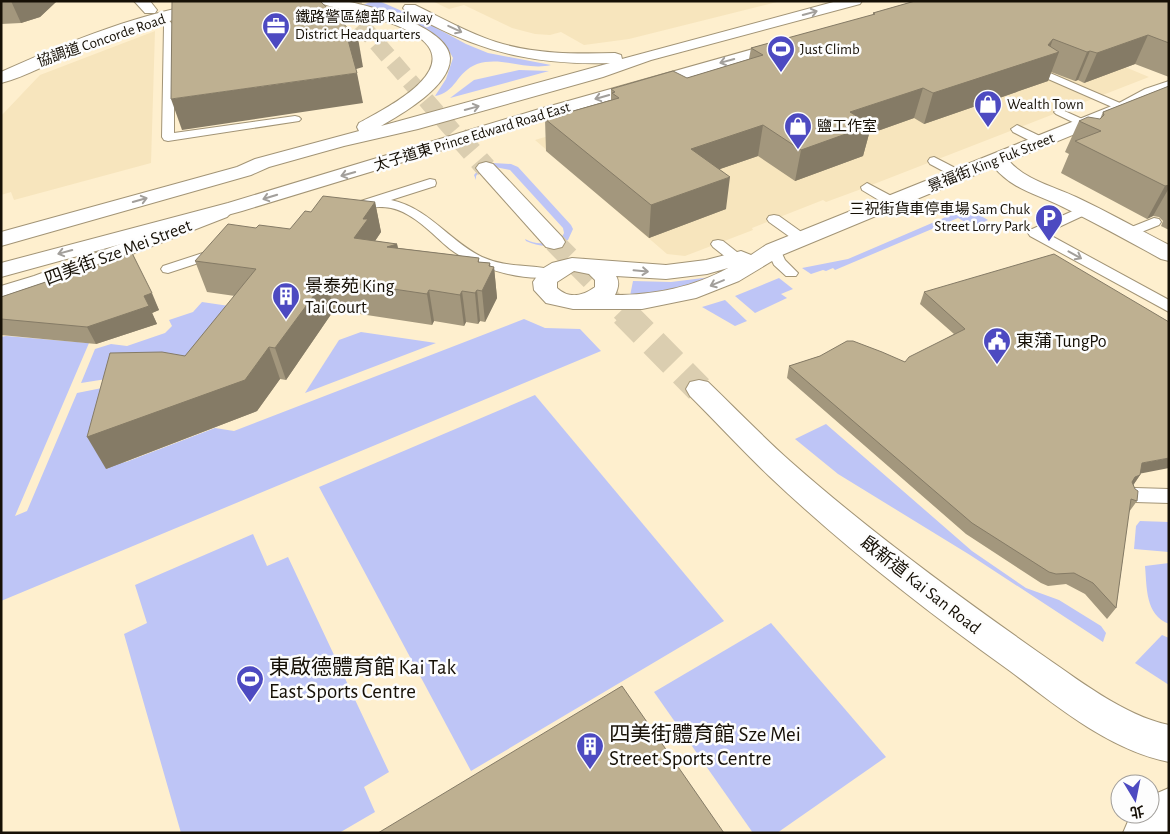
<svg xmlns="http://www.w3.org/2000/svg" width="1170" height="834" font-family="'Alegreya Sans','Noto Sans TC',sans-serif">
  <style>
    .built { fill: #f7e5bd }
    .green { fill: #bec5f6 }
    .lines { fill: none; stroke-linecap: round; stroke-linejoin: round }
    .secondary-tunnel-far2 { stroke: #dbceb0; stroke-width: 17; stroke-dasharray: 17 8; stroke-linecap: butt }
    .secondary-tunnel-far1 { stroke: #dbceb0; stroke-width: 21; stroke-dasharray: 21 11; stroke-linecap: butt }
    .secondary-tunnel { stroke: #dbceb0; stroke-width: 28; stroke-dasharray: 28 14; stroke-linecap: butt }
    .lane-casing { stroke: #a29476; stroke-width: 2 }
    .street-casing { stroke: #a29476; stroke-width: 2 }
    .secondary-casing { stroke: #a29476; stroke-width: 2 }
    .primary-casing { stroke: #a29476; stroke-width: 2 }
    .lane { fill: #fff; fill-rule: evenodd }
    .street { fill: #fff; fill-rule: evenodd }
    .secondary { fill: #fff; fill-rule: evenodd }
    .primary { fill: #fff; fill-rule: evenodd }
    .wall { fill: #a3977d }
    .shaded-wall { fill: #857b66 }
    .building { fill: #beb091; stroke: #857b66 }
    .oneway { stroke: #a29f9b }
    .labels { text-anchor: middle; stroke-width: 5; stroke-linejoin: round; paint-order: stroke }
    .far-poi-label { font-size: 15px; fill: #161006; stroke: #fdfdfd; text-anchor: start }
    .far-street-label { font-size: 15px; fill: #161006; stroke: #fdfdfd }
    .street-label { font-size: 18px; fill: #161006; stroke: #fdfdfd }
    .poi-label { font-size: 18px; fill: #161006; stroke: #fdfdfd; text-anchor: start }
    .near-poi-label { font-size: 21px; fill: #161006; stroke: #fdfdfd; text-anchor: start }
  </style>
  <rect width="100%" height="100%" fill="#feefce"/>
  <!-- built -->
  <g class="built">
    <path d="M432,1h349l-152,38 -45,6 -23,-13 -11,3 -15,-1 -23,-6 -48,-23 -15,4z"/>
    <path d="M981,7l168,70 -293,114 -30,11 -3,-2 -71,28 1,2 -68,26 -18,-2 -132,-114z"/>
    <path d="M155,31l-4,132 -137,37 -3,-8 -10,3v-79l39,-41z"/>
  </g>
  <!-- green -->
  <g class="green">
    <path d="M373,1h6l39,17 48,26 22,9 63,12c-24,6 -49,-9 -74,-1 -21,8 -21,29 -42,32l11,-17 7,-21c-16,-36 -62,-41 -96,-51z"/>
    <path d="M519,70l30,1 -99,27 24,-18z"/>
    <path d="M493,163l18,1 7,3 53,58 2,4 -5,11c-13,7 -28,8 -42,1l-1,-2c13,7 22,4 36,0l3,-6 -1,-5 -53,-58 -15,-3 -15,4 -4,5v4l-2,-5 8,-9z"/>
    <path d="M967,208l21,12 -14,7 -16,-9 -123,52 -2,-2 -7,3 -3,-1 -12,4 -9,-6 46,-9z"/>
    <path d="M711,277l-23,11 -58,8 3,-15 38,1z"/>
    <path d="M779,278l14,11 -12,5 6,4 -32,15 -20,-17z"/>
    <path d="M725,300l22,21 -12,5 -33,-19z"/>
    <path d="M202,302l34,5 -42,65 -75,5 -38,6 14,-34 16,-5 16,2 38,-13 7,-7 -3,-6 24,-8z"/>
    <path d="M524,319l21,9 35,1 21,22 -600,250v-264l5,-1 83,7 -74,173 12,-5 50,-118 25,-5 17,75 7,-1 89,-34 19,3z"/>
    <path d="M361,332l75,11 -131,50 34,-53z"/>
    <path d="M535,395l189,226 -253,150 -152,-284z"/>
    <path d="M826,424l146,127 54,37 33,12 42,26 5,7 -3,9 -133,-87 -132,-81 -43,-35z"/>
    <path d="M1140,521l29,1v30l-35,-3 2,-23z"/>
    <path d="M253,534l14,32 21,-9 101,215 -25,15 11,25 -36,21h-158l-57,-199 23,-11 -12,-38z"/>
    <path d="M1169,563v61c-24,-9 -22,-37 -24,-58z"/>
    <path d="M771,623l115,134 -109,76h-24l-99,-141z"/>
    <path d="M1162,635l7,3v47l-34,-22z"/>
  </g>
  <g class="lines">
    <!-- secondary-tunnel-far2 -->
    <path class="secondary-tunnel-far2" d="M353,1l3,18 103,119"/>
    <!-- secondary-tunnel-far1 -->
    <g class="secondary-tunnel-far1">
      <path d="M458,136l28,32"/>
      <path d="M554,242l71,72"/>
    </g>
    <!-- secondary-tunnel -->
    <path class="secondary-tunnel" d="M624,313l75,76"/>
    <!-- lane casing -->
    <g class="lane-casing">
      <g id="lane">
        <path d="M162,15l3,1 9,10v107l121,-17 4,1 2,2 -2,2 -131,20 -4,-1 -2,-3 2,-111 -7,-8z"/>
        <path d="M1043,70l84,36 2,2 -2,2h-8l-80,-35 -1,-2z"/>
        <path d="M1060,109l29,13 2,2 -6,4 -4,-2 -25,-12 -2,-2z"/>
        <path d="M1017,125l27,13 2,3 -2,3h-8l-23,-12 -2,-3z"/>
        <path d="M934,157l29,15 1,3 -6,4 -28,-15 -2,-3 2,-3z"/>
        <path d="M430,179l5,1 1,3 -1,3 -44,14c38,8 58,41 91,57 24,11 48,7 72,13l2,3 -2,3c-29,7 -81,-9 -104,-27 -18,-15 -36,-36 -59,-41 -17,-3 -25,1 -41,5l-7,-4 2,-3z"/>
        <path d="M867,183l30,16 2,3 -2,3h-10l-25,-15 -1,-3z"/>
        <path d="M1084,206l5,1 2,3 -2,3 -43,20 123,67v12l-139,-76 -2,-3 2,-3z"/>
        <path d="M774,215l5,1 28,20 2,3 -2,3h-10l-28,-20 -2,-3 2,-3z"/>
        <path d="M1154,218l5,1 2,3 -2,3 -30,12 -7,-4 2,-3z"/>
        <path d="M718,240l5,1 19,15 2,3 -2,3h-10l-19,-15 -2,-3 2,-3z"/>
        <path d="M774,246l5,1 6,13 13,13 -2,3h-10l-12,-11 -7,-15 2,-3z"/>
        <path d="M218,248l5,1 2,3 -2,3 -55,18 -5,-1 -2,-3 2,-3z"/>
        <path d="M1135,488l34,1v14l-34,-1 -7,-2 -3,-5 3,-5z"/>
      </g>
    </g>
    <!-- street casing -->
    <g class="street-casing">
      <g id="street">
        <path d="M134,1h16l7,9 -2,3h-10z"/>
        <path d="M1169,81v11l-38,19 -122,50c18,20 44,25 67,36 32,15 62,32 93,48v16l-8,-2c-33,-18 -65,-36 -98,-52 -26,-13 -50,-17 -69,-40l-212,88 -43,26 -43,17 -54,11h-69l-27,-6 -12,-13 -1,-8 9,-13 10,-6 20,-5 94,7 40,-5 35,-9 10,4 15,-10 353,-142 26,-14zM728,268c-34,19 -74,27 -113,27 3,-6 5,-13 1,-19l50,3 41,-5zM574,271l15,3 6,6v7c-12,9 -26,12 -38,1v-6z"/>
      </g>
    </g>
    <!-- secondary casing -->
    <g class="secondary-casing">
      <g id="secondary">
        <path d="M218,1h51l-7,4c-64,6 -123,22 -183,45 -24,10 -53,27 -78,33v-11c69,-31 142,-61 217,-71z"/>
        <path d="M486,162l7,2 69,73 3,5 -3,5 -8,2 -8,-2 -67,-75 -3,-4 3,-4z"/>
        <path d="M220,207l7,2 4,4 -4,4 -177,69 -49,15v-15l33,-10z"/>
        <path d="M699,380l9,2c28,27 54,54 82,79 78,69 163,131 248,191 38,26 86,64 131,73v37c-60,-12 -111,-55 -159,-91 -84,-60 -166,-124 -241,-195 -27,-26 -53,-54 -79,-80l-4,-7 4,-7z"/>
        <path d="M1169,788v45h-46l6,-14 5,-5h16v-15l5,-5z"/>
      </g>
    </g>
    <!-- primary casing -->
    <g class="primary-casing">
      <g id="primary">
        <path d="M321,1c7,0 15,-1 23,0 25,4 105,26 106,57 1,28 -48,56 -69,68l229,-63c-66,2 -119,-8 -178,-38 -9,-4 -24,-9 -29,-17l2,-3h10c27,13 53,28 81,37 38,12 79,12 119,11l6,2 1,4 215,-58h25l-2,3 -209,56 -48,17 -185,52 -74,17 -75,21 -18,8 -250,71v-14l236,-65 18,-8 104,-28 -2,-4 2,-4c28,-15 110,-56 55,-89 -27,-16 -62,-21 -91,-30z"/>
        <path d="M785,40l6,2 2,3 -2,3 -243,70 -306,93 -241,66v-14l227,-60 308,-93z"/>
      </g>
    </g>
    <!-- lane -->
    <use href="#lane" class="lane"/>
    <!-- street -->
    <use href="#street" class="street"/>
    <!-- secondary -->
    <use href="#secondary" class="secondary"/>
    <!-- primary -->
    <use href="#primary" class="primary"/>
  </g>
  <!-- wall -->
  <g class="wall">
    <path d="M1,1h56l-17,16 -19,6 -20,1z"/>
    <path d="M915,1h254v76l-34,-13 -51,19 -6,-3 -3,1 -24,-9 -3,9 -124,43 -10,-6 -45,16 -6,22 -68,25 -37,-25 -38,13 6,40 -77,29 -103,-87 -1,-32 66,-19v-11l76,-11 62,-19 2,-11 122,-33v-2z"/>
    <path d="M1169,86v144l-8,-4 2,-5 -4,-4 -6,-1 -6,3 -86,-46 8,-19 -4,-2 14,-31 21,-2 3,-7z"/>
    <path d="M375,202l6,30 -6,9 22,3 1,4 81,10v4l11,1v3l4,1 3,31 -12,24 -5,-1 -2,3 -12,-2 -2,4 -30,-5 -2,4 -98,-15 -48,70 -6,-1 -23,32 -151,58 79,-113 50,-60 -28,-4 -12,-31 61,-33 34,1 21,-17z"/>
    <path d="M132,253l27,57 -7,3 5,11 -61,20 -95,-9v-38z"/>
    <path d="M924,292l216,181v2l-7,10 4,16 -8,11 -13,96 -9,11 -22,-25 -19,-10 -18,2 -7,-3 -75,-49 -179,-156 2,-12 31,-10 85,6 49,-28 -34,-30z"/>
  </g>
  <!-- shaded-wall -->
  <g class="shaded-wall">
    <path d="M11,1h46l-17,16 -19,6z"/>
    <path d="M1148,35l-13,29 -51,19 13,-30z"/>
    <path d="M358,38l5,29 -10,3 -5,-30z"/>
    <path d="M1053,39l-6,17 12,-4 -11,29 -124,43 9,-31 115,-48z"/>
    <path d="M1090,51l-12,29 -3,1 12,-29z"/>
    <path d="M357,73l6,30 -181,27 -11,-31z"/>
    <path d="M923,88l-9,30 -45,16 -6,22 -68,25 6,-31 49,-38z"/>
    <path d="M763,125l-5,31 -70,24 3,-31z"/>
    <path d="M730,177l-4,32 -77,29 2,-33z"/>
    <path d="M1169,185v3l-16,28 -6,3 18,-33z"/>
    <path d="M375,202l6,30 -8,12 -19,-6 9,-19z"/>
    <path d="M397,244l6,30 -16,-27z"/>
    <path d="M490,263l1,10 3,-6 3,31 -12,24 -3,-31z"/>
    <path d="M326,279l8,31 -48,70 -11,-32z"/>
    <path d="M429,290l5,31 -2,4 -5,-31z"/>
    <path d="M477,290l3,31 -2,3 -3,-31z"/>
    <path d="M462,291l4,31 -2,4 -4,-31z"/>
    <path d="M152,293l7,17 -7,3 -8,-17z"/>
    <path d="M149,306l8,18 -61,20 -9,-17z"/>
    <path d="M269,347l11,32 -23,32 -151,58 -19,-32z"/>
    <path d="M1169,458v10l-36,7 9,-12z"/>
    <path d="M1140,475l-8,12 -6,2 9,-12z"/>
  </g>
  <!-- building -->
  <g class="building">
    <path d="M172,1h148l38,37 -10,2 9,33 -186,26z"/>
    <path d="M915,1h251l3,1v41l-21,-8 -51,18 -7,-2 -3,1 -34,-13 -5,6 11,7 -126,41 -10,-5 -73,24 21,13 -70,25 -38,-25 -72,24 39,28 -79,28 -106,-86 74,-21 -7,-5 3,-1 -4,-3 62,-18 14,7 76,-23 -12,-7 124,-34 -2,-1z"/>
    <path d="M1169,86v99l-4,1 -90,-45 26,-10 -22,-10 9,-4 12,2 4,-4 -1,-3z"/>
    <path d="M323,196l52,6 -12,17h5l-14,19 43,6 -10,3 92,11 -1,4 12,1 -1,3 5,1 -12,24 -5,-1 -2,3 -13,-2 -2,4 -31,-5 -2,4 -101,-15 -51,69 -6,-1 -24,33 -158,57 23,-84 52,-1 23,4 71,-87 -61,-8 33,-37 28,4 3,-3 31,4 15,-18 6,1z"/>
    <path d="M132,253l20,40 -8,3 5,10 -62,21 -86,-8v-22z"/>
    <path d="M1054,254l115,68v136l-27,5 -2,12 -5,2 -3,5 3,7 3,2 -1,10 -6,-2 -15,109 -23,-25 -19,-10 -18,1 -7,-2 -77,-49 -183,-157 31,-10 27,-15h6l29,11 23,10 4,-5 56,-28 -41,-37z"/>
    <path d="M622,686l102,147h-346z"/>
  </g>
  <!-- one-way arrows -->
  <defs><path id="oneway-shaft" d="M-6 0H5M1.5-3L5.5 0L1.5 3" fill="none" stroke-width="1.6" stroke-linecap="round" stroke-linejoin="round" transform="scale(1.25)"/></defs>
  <g class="oneway">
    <use href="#oneway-shaft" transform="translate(810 13) rotate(-15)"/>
    <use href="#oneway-shaft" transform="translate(455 29) rotate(25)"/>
    <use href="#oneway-shaft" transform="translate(727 61) rotate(165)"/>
    <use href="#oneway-shaft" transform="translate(602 97) rotate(164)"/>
    <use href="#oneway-shaft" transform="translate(472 108) rotate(-15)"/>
    <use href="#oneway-shaft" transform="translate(348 174) rotate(164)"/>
    <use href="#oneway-shaft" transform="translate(270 197) rotate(163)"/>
    <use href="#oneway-shaft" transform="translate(140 200) rotate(-16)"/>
    <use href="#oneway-shaft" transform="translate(65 252) rotate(165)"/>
    <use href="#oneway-shaft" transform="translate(1075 255) rotate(29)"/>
    <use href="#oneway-shaft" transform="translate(641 271) rotate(5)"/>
    <use href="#oneway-shaft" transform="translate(717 283) rotate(157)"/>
  </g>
  <!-- icons -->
  <defs>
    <g id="office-pin" transform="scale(1.4375)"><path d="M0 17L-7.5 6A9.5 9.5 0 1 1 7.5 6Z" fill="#4d4ac1" stroke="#fdfdfd"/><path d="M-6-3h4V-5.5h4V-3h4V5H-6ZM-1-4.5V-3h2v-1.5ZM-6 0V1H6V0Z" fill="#fff"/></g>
    <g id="stadium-pin" transform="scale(1.4375)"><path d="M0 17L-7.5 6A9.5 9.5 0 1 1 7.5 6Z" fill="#4d4ac1" stroke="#fdfdfd"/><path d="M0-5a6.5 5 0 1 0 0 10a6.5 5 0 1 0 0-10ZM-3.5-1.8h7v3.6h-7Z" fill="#fff"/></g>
    <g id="shop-pin" transform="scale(1.4375)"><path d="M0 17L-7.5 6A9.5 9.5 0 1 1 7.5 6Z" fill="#4d4ac1" stroke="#fdfdfd"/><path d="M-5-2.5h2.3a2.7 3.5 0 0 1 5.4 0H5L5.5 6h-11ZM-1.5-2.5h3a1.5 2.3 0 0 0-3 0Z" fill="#fff"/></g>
    <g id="parking-pin" transform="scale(1.4375)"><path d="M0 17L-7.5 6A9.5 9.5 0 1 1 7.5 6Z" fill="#4d4ac1" stroke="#fdfdfd"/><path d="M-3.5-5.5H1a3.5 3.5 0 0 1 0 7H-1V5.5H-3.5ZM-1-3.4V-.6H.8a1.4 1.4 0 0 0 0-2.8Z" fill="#fff"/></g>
    <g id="building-pin" transform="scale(1.4375)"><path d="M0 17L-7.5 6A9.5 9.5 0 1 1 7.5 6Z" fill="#4d4ac1" stroke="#fdfdfd"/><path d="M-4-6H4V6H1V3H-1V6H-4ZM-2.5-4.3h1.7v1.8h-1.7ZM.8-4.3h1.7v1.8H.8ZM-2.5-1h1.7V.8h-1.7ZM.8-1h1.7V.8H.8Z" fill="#fff"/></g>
    <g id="civic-pin" transform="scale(1.4375)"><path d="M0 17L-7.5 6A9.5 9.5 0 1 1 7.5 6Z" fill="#4d4ac1" stroke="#fdfdfd"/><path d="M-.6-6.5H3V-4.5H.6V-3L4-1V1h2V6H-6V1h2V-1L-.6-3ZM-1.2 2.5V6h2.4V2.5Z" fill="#fff"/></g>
  </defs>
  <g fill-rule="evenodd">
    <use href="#office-pin" x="276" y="26"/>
    <use href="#stadium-pin" x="781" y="49"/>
    <use href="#shop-pin" x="988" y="104"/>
    <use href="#shop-pin" x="798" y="126"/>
    <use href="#parking-pin" x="1049" y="218"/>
    <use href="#building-pin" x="286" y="296"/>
    <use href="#civic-pin" x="997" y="341"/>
    <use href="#stadium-pin" x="250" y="679"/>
    <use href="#building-pin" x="590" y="746"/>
  </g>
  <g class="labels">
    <!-- far-poi labels -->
    <g class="far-poi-label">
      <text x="295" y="22">鐵路警區總部 Railway<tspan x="295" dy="17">District Headquarters</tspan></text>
      <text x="800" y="54">Just Climb</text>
      <text x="1007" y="109">Wealth Town</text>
      <text x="817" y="131">鹽工作室</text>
      <text x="1030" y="214" text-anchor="end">三祝街貨車停車場 Sam Chuk<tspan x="1030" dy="17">Street Lorry Park</tspan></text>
    </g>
    <!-- far-street labels -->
    <g class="far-street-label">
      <text transform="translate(101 40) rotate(-19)" y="5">協調道 Concorde Road</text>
      <text transform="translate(472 136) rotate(-17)" y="5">太子道東 Prince Edward Road East</text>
      <text transform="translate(991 162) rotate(-22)" y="5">景福街 King Fuk Street</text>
    </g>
    <!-- street labels -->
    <g class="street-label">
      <text transform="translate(118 252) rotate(-21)" y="6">四美街 Sze Mei Street</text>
      <text transform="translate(921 585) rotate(38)" y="6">啟新道 Kai San Road</text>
    </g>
    <!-- poi labels -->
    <g class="poi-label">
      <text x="305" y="292">景泰苑 King<tspan x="305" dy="21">Tai Court</tspan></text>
      <text x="1016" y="347">東蒲 TungPo</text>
    </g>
    <!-- near-poi labels -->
    <g class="near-poi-label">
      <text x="269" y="674">東啟德體育館 Kai Tak<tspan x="269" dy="24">East Sports Centre</tspan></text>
      <text x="609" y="741">四美街體育館 Sze Mei<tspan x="609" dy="24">Street Sports Centre</tspan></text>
    </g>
  </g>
  <!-- border -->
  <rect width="1170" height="834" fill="none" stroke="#161006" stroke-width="5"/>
  <!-- north arrow -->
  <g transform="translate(1135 799) rotate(170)"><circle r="24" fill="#fdfdfd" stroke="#a19e9a"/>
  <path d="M0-4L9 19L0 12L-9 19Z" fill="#4d4ac1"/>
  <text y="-8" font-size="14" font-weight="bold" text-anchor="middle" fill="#161006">北</text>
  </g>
</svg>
